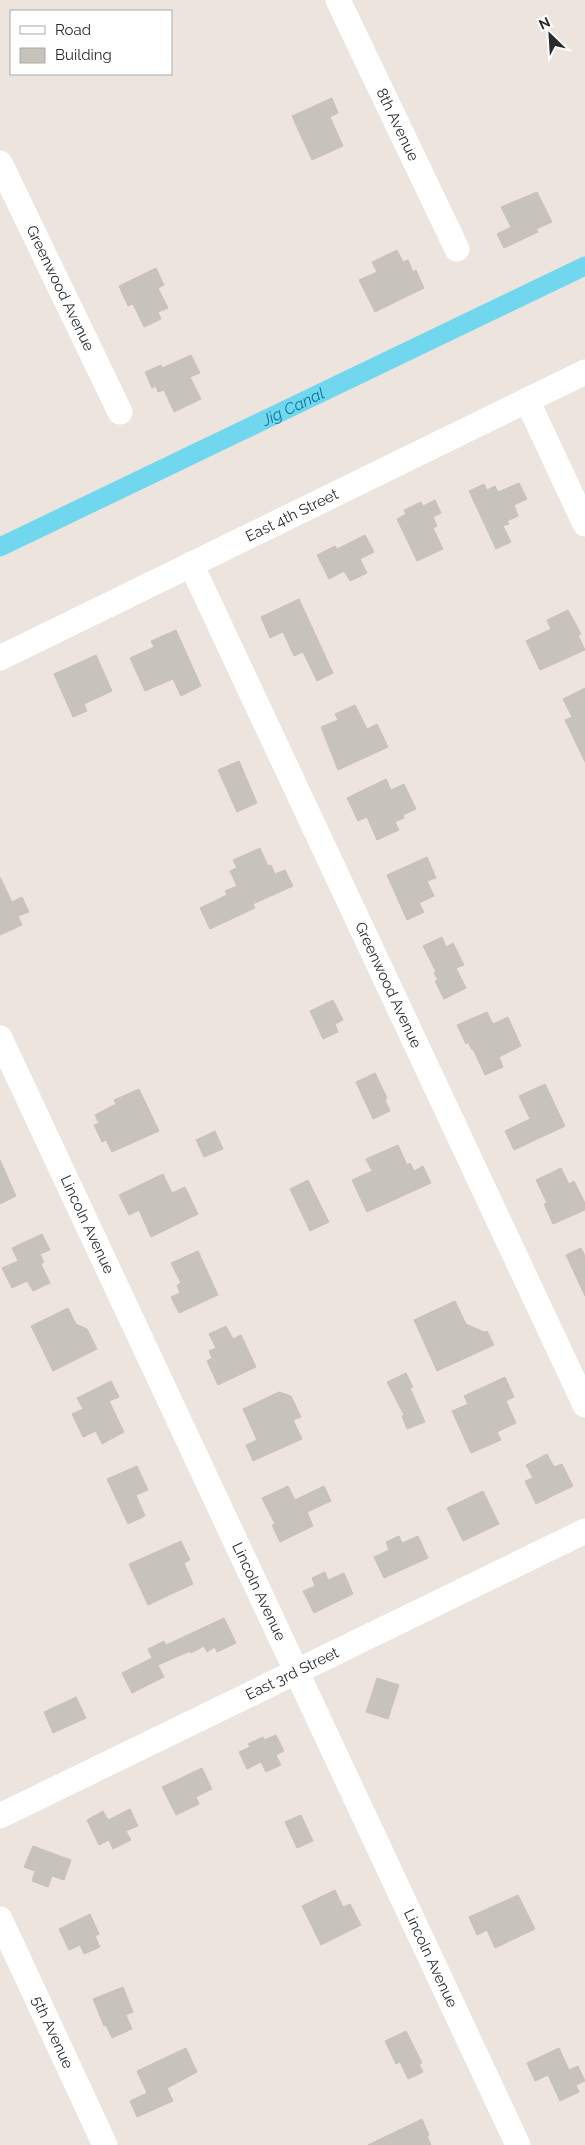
<svg xmlns="http://www.w3.org/2000/svg" width="585" height="2145" font-family="Raleway,sans-serif">
  <style>
    .lines { fill: none; stroke-linecap: round; stroke-linejoin: round }
    .canal { stroke: #70d7ef; stroke-width: 19 }
    .building { fill: #c8c2bd; stroke: #c8c1b7 }
    .minor { stroke: #fff; stroke-width: 25 }
    .labels { text-anchor: middle; stroke-width: 5; stroke-linejoin: round; paint-order: stroke }
    .street-label { font-size: 15px; fill: #2b2b2b; stroke: #fff }
    .water-label { font-size: 16px; font-style: italic; fill: #0d779d; stroke: #fff }
  </style>
  <rect width="100%" height="100%" fill="#ede5dd"/>
  <g class="lines">
    <!-- canal -->
    <path class="canal" id="s1" d="M0,547l585,-281"/>
  </g>
  <!-- building -->
  <g class="building">
    <path d="M332,98l6,15 -8,4 13,29 -31,14 -20,-44z"/>
    <path d="M537,192l15,30 -16,7 2,3 -34,16 -7,-14 14,-7 -10,-20z"/>
    <path d="M397,250l6,12 5,-2 5,12 3,-2 8,18 -49,24 -16,-32 18,-8 -5,-10z"/>
    <path d="M156,268l8,17 -6,3 10,20 -10,4 3,7 -17,8 -11,-23 -5,2 -9,-20z"/>
    <path d="M191,355l9,18 -10,4 11,22 -27,13 -10,-22 -6,2 -2,-6 -4,2 -7,-16 16,-7 1,3z"/>
    <path d="M519,483l8,16 -13,6 4,11 -11,5 2,3 -6,2 8,16 -15,7 -27,-58 15,-7 3,6 8,-4 3,6z"/>
    <path d="M435,500l6,13 -8,4 4,9 -4,2 10,21 -26,12 -20,-42 9,-5 -2,-4 17,-8 2,4z"/>
    <path d="M365,535l9,17 -14,7 7,14 -17,8 -6,-10 -15,8 -12,-24 18,-9 2,3z"/>
    <path d="M299,599l34,74 -16,8 -14,-29 -9,4 -11,-24 -13,6 -9,-21z"/>
    <path d="M568,610l13,24 -3,1 7,15 -45,20 -14,-29 25,-12 -4,-9z"/>
    <path d="M176,630l25,56 -20,10 -8,-17 -28,12 -15,-33 24,-11 -3,-6z"/>
    <path d="M96,655l16,36 -28,13 3,7 -14,6 -19,-43z"/>
    <path d="M585,688v74l-20,-42 7,-3 -9,-18z"/>
    <path d="M355,705l12,24 10,-5 11,23 -50,23 -17,-43 17,-7 -3,-6z"/>
    <path d="M239,761l18,42 -20,9 -19,-42z"/>
    <path d="M386,779l5,11 13,-6 12,25 -13,6 1,3 -9,4 4,8 -22,10 -10,-23 -9,4 -11,-23z"/>
    <path d="M260,848l8,18 3,-1 4,9 10,-4 8,16 -40,18 2,4 -45,21 -10,-21 27,-13 -2,-4 12,-5 -7,-15 7,-3 -4,-8z"/>
    <path d="M427,857l9,21 -9,3 7,15 -15,7 5,9 -17,8 -20,-45z"/>
    <path d="M0,877l12,25 10,-5 7,15 -11,4 4,9 -22,10z"/>
    <path d="M442,937l4,10 7,-4 11,22 -8,3 10,20 -22,11 -9,-18 3,-1 -4,-7 2,-1 -13,-26z"/>
    <path d="M333,1000l10,20 -8,4 3,8 -15,7 -13,-28z"/>
    <path d="M487,1012l6,12 15,-7 13,29 -22,11 4,10 -18,8 -12,-26 -1,1 -4,-8 -2,2 -9,-19z"/>
    <path d="M375,1073l12,25 -2,2 5,11 -17,8 -17,-37z"/>
    <path d="M545,1084l20,42 -51,24 -9,-19 25,-12 -11,-23z"/>
    <path d="M139,1089l20,42 -47,21 -6,-12 -4,2 -8,-17 5,-2 -4,-8 21,-11 -2,-4z"/>
    <path d="M215,1131l8,18 -19,8 -8,-17z"/>
    <path d="M398,1145l9,20 3,-2 4,8 9,-5 8,17 -64,29 -15,-32 20,-9 -6,-12z"/>
    <path d="M0,1160l16,36 -16,8z"/>
    <path d="M561,1168l8,16 5,-3 11,22v7l-32,14 -9,-20 3,-1 -11,-23z"/>
    <path d="M163,1174l9,19 13,-6 13,27 -47,23 -12,-27 -10,5 -10,-20z"/>
    <path d="M308,1180l21,42 -19,9 -20,-42z"/>
    <path d="M42,1234l8,16 -10,4 4,8 -3,2 9,19 -17,8 -6,-10 -15,7 -10,-20 16,-7 -6,-13z"/>
    <path d="M581,1248l4,8v40l-19,-41z"/>
    <path d="M198,1251l20,44 -39,18 -8,-16 9,-4 -3,-8 4,-2 -10,-20z"/>
    <path d="M455,1301l11,23 18,8 3,-1 7,14 -57,26 -23,-51z"/>
    <path d="M68,1308l8,16 11,5 10,20 -44,22 -22,-45z"/>
    <path d="M226,1326l7,13 8,-4 15,32 -38,18 -11,-24 5,-3 -3,-7 7,-3 -7,-14z"/>
    <path d="M406,1373l7,14 -3,1 15,34 -18,7 -5,-13 2,-1 -17,-33z"/>
    <path d="M505,1377l9,20 -8,4 10,22 -19,9 4,8 -30,13 -19,-42 16,-7 -4,-8z"/>
    <path d="M111,1381l8,16 -10,4 15,31 -22,12 -6,-13 -13,6 -11,-23 11,-5 -6,-11z"/>
    <path d="M279,1392l12,4 10,21 -8,3 9,19 -49,22 -7,-16 11,-5 -14,-31z"/>
    <path d="M547,1454l7,13 8,-3 11,22 -37,18 -11,-23 8,-3 -7,-13z"/>
    <path d="M137,1466l11,24 -12,5 9,21 -17,8 -21,-45z"/>
    <path d="M288,1486l7,14 29,-14 7,15 -24,11 6,14 -33,16 -8,-17 3,-1 -13,-26z"/>
    <path d="M483,1491l16,33 -36,17 -16,-33z"/>
    <path d="M399,1536l3,7 16,-7 10,22 -44,20 -10,-21 15,-7 -3,-8z"/>
    <path d="M181,1541l9,19 -6,3 9,21 -45,21 -19,-41z"/>
    <path d="M325,1572l3,8 16,-7 9,21 -39,19 -11,-22 12,-5 -3,-8z"/>
    <path d="M224,1618l12,25 -19,9 -2,-5 -8,5 -3,-6 -13,7 -1,-2 -32,14 6,12 -32,16 -10,-20 30,-15 -4,-9 16,-8 2,4z"/>
    <path d="M377,1678l22,7 -11,34 -22,-7z"/>
    <path d="M76,1697l10,21 -33,15 -9,-21z"/>
    <path d="M276,1735l8,16 -8,4 5,10 -15,7 -5,-10 -14,7 -8,-17 11,-5 -2,-3 15,-7 1,3z"/>
    <path d="M202,1768l10,21 -16,8 3,7 -23,11 -14,-28z"/>
    <path d="M130,1809l8,17 -12,5 5,9 -18,9 -4,-9 -10,5 -12,-25 16,-9 5,9z"/>
    <path d="M301,1815l12,26 -16,7 -12,-26z"/>
    <path d="M33,1846l38,14 -7,20 -12,-4 -4,11 -16,-6 3,-10 -11,-4z"/>
    <path d="M335,1890l8,17 7,-3 11,21 -40,20 -19,-39z"/>
    <path d="M518,1895l17,34 -40,19 -8,-18 -10,5 -8,-18z"/>
    <path d="M90,1914l9,20 -4,2 5,11 -16,7 -4,-9 -11,5 -10,-21z"/>
    <path d="M123,1987l10,25 -7,3 6,14 -20,9 -6,-13 -2,1 -11,-27z"/>
    <path d="M406,2031l16,32 -3,1 4,8 -15,7 -8,-17 -4,2 -11,-23z"/>
    <path d="M186,2048l11,24 -30,16 6,13 -36,16 -7,-16 17,-8 -10,-22z"/>
    <path d="M559,2048l10,22 9,-4 7,15 -9,4 3,7 -19,9 -12,-26 -13,6 -8,-18z"/>
    <path d="M422,2119l7,16 -2,1 4,9h-63z"/>
  </g>
  <g class="lines">
    <!-- minor -->
    <g class="minor">
      <path id="s2" d="M338,0l119,249"/>
      <path id="s3" d="M0,163l120,249"/>
      <path d="M527,400l58,124"/>
      <path id="s4" d="M191,564l394,841"/>
      <path id="s5" d="M0,658l585,-286"/>
      <path id="s6" d="M0,1038l518,1107"/>
      <path id="s7" d="M0,1816l585,-285"/>
      <path id="s8" d="M0,1919l105,226"/>
    </g>
  </g>
  <g class="labels">
    <!-- street labels -->
    <g class="street-label">
      <text dy="5" stroke="none"><textPath href="#s2" startOffset="138">8th Avenue</textPath></text>
      <text dy="5" stroke="none"><textPath href="#s3" startOffset="139">Greenwood Avenue</textPath></text>
      <text dy="5" stroke="none"><textPath href="#s5" startOffset="325">East 4th Street</textPath></text>
      <text dy="5" stroke="none"><textPath href="#s4" startOffset="465">Greenwood Avenue</textPath></text>
      <text dy="5" stroke="none"><textPath href="#s6" startOffset="206">Lincoln Avenue</textPath></text>
      <text dy="5" stroke="none"><textPath href="#s6" startOffset="611">Lincoln Avenue</textPath></text>
      <text dy="5" stroke="none"><textPath href="#s7" startOffset="325">East 3rd Street</textPath></text>
      <text dy="5" stroke="none"><textPath href="#s6" startOffset="1016">Lincoln Avenue</textPath></text>
      <text dy="5" stroke="none"><textPath href="#s8" startOffset="125">5th Avenue</textPath></text>
    </g>
    <!-- water labels -->
    <g class="water-label">
      <text dy="6" stroke="none"><textPath href="#s1" startOffset="325">Jig Canal</textPath></text>
    </g>
  </g>
  <!-- legend -->
  <rect x="10" y="10" width="162" height="65" fill="#ffffff" stroke="#aaaaaa"/>
  <rect x="20" y="26" width="25" height="8" fill="#ffffff" stroke="#aaaaaa"/>
  <text x="55" y="35" font-size="15" fill="#2b2b2b">Road</text>
  <rect x="20" y="48" width="25" height="15" fill="#c8c2bd" stroke="#aaaaaa"/>
  <text x="55" y="60" font-size="15" fill="#2b2b2b">Building</text>
  <!-- north arrow -->
  <g transform="translate(550 35) rotate(335)" stroke="#ffffff" stroke-width="4" paint-order="stroke">
  <path d="M0-4L9 19L0 12L-9 19Z" fill="#2b2b2b"/>
  <text y="-8" font-size="14" font-weight="bold" text-anchor="middle" fill="#2b2b2b">N</text>
  </g>
</svg>
